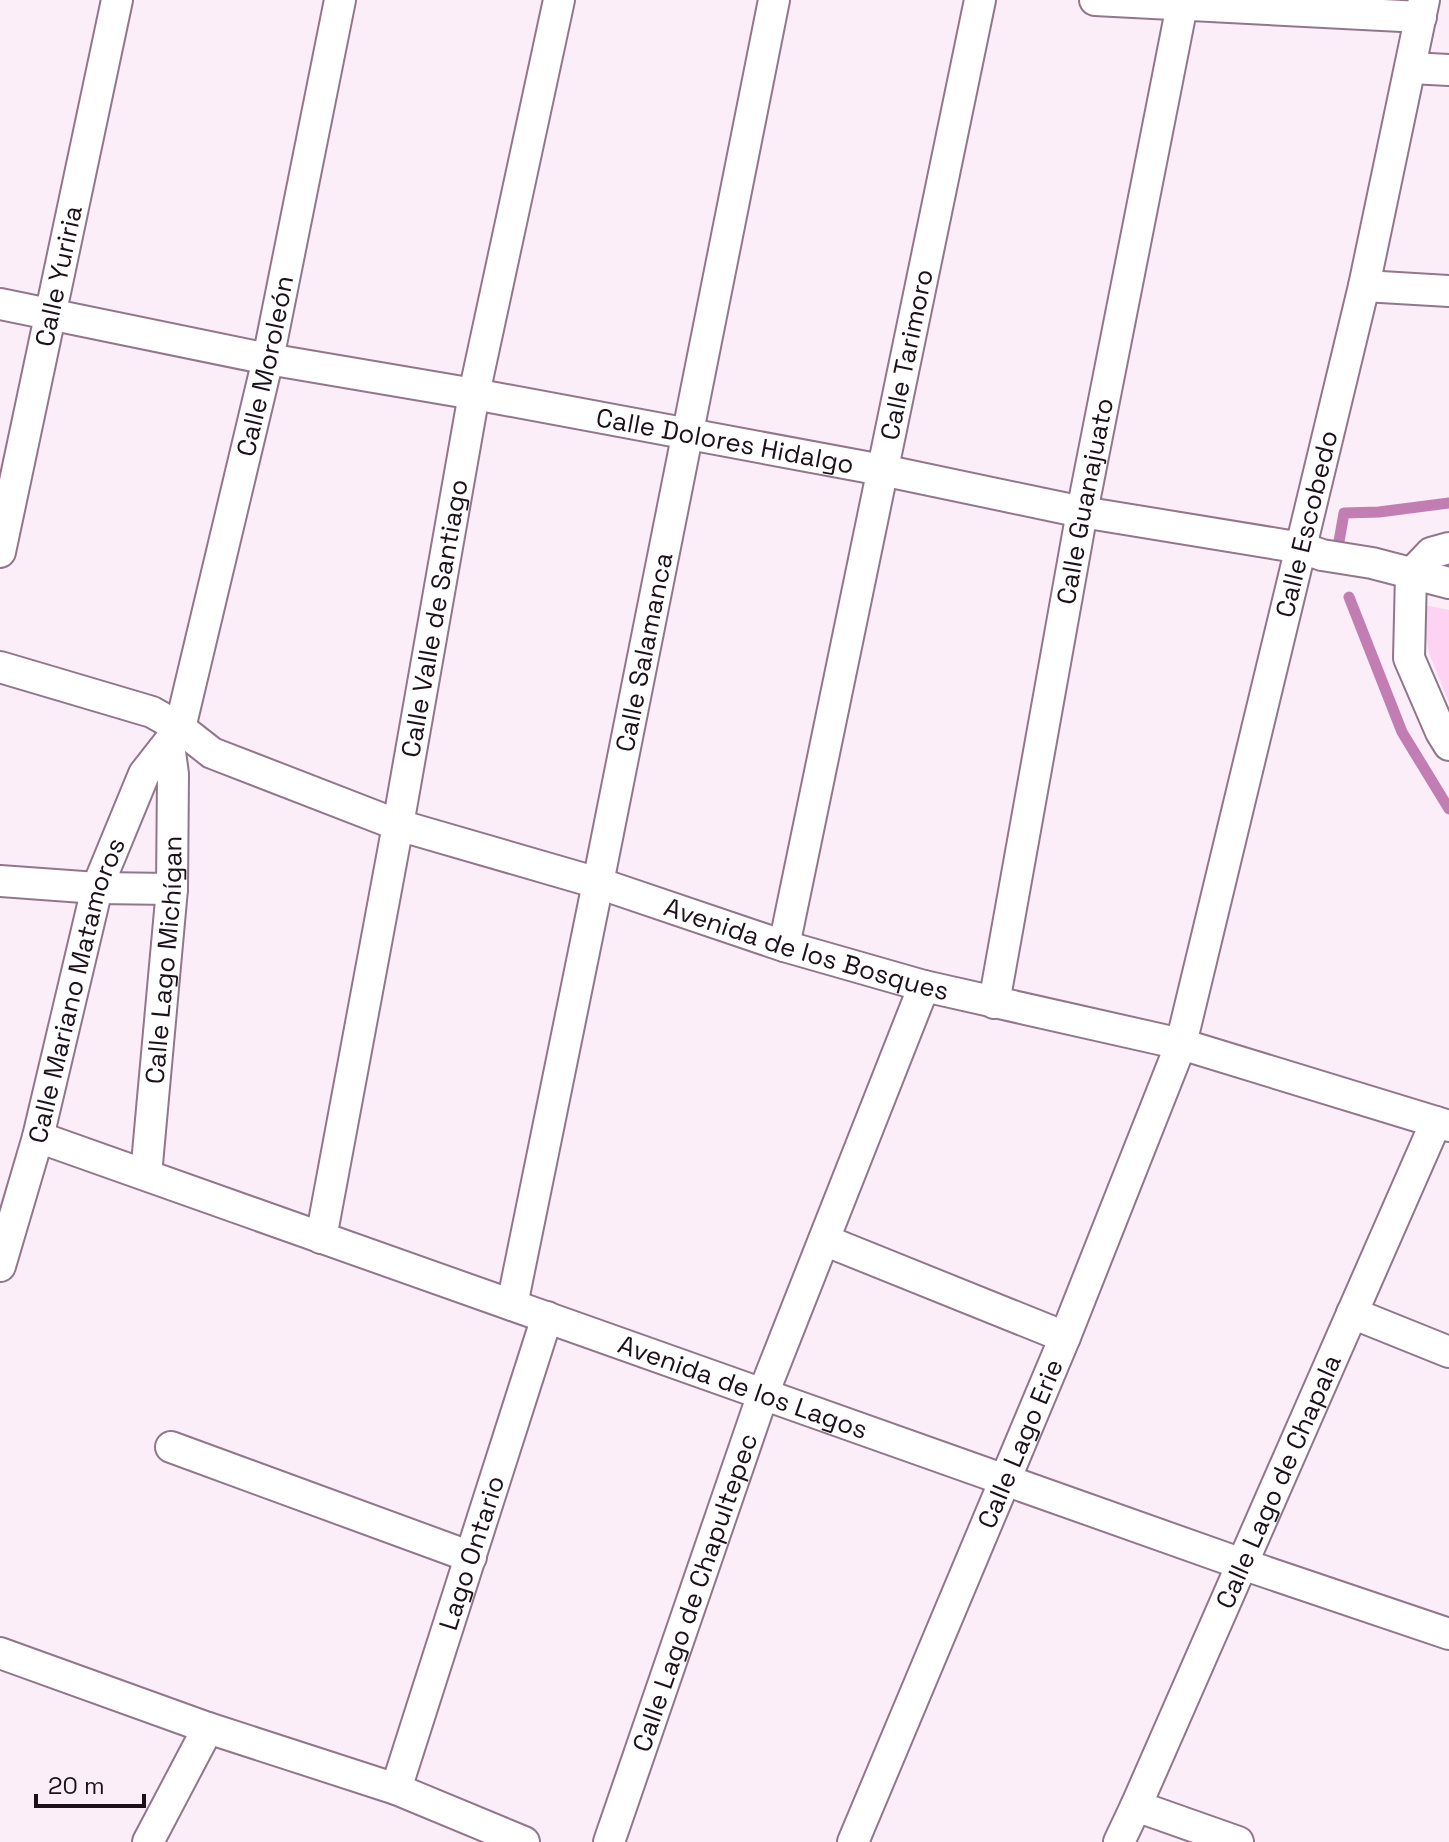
<svg xmlns="http://www.w3.org/2000/svg" width="1449" height="1842" font-family="'Space Grotesk',sans-serif">
  <style>
    .green { fill: #fdd2f3 }
    .lines { fill: none; stroke-linecap: round; stroke-linejoin: round }
    .stream { stroke: #c27eb3; stroke-width: 11 }
    .minor-casing { stroke: #92768b; stroke-width: 34 }
    .minor { stroke: #fff; stroke-width: 30 }
    .labels { text-anchor: middle; stroke-width: 8; stroke-linejoin: round; paint-order: stroke }
    .street-label { font-size: 26px; fill: #1c111a; stroke: #fbeef8 }
  </style>
  <rect width="100%" height="100%" fill="#fbeef8"/>
  <!-- green -->
  <path class="green" d="M1420,604l29,6v93l-20,-50z"/>
  <g class="lines">
    <!-- stream -->
    <g class="stream">
      <path d="M1338,547l6,-34 35,-1 70,-9"/>
      <path d="M1349,597l53,135 47,77"/>
    </g>
    <!-- minor casing -->
    <g class="minor-casing">
      <g id="minor">
        <path d="M1095,0l326,17"/>
        <path d="M1411,68l38,2"/>
        <path d="M1364,286l85,5"/>
        <path id="s1" d="M0,304l268,55 206,35 408,76 200,42 220,36 20,7 50,8 77,20"/>
        <path d="M1449,548l-18,5 -20,21 -2,84 32,74 8,13"/>
        <path id="s2" d="M0,552l117,-552"/>
        <path id="s3" d="M0,667l152,45 28,16 32,25 186,72 200,58 186,63 140,40 257,58 268,82"/>
        <path d="M0,881l97,7 75,1"/>
        <path id="s4" d="M784,946l196,-946"/>
        <path id="s5" d="M994,1003l88,-491 101,-512"/>
        <path id="s6" d="M38,1137l1204,427 207,70"/>
        <path id="s7" d="M146,1175l26,-286 1,-115 -4,-29"/>
        <path id="s8" d="M321,1238l77,-413 76,-431 85,-394"/>
        <path d="M824,1240l241,97"/>
        <path id="s9" d="M0,1266l38,-129 59,-249 47,-114 36,-46 88,-369 72,-359"/>
        <path id="s10" d="M512,1305l86,-422 176,-883"/>
        <path d="M1352,1313l97,39"/>
        <path d="M171,1447l300,110"/>
        <path d="M0,1653l208,75 188,61 128,53"/>
        <path id="s11" d="M396,1789l151,-472"/>
        <path d="M1136,1806l102,36"/>
        <path d="M148,1842l60,-114"/>
        <path id="s12" d="M609,1842l154,-448 161,-408"/>
        <path id="s13" d="M853,1842l212,-505 116,-293 183,-758 60,-286"/>
        <path id="s14" d="M1119,1842l17,-36 300,-684"/>
      </g>
    </g>
    <!-- minor -->
    <use href="#minor" class="minor"/>
  </g>
  <g class="labels">
    <!-- street labels -->
    <g class="street-label">
      <text dy="9" stroke="none"><textPath href="#s2" startOffset="282">Calle Yuriria</textPath></text>
      <text dy="9" stroke="none"><textPath href="#s4" startOffset="604">Calle Tarimoro</textPath></text>
      <text dy="9" stroke="none"><textPath href="#s9" startOffset="944">Calle Moroleón</textPath></text>
      <text dy="9" stroke="none"><textPath href="#s1" startOffset="738">Calle Dolores Hidalgo</textPath></text>
      <text dy="9" stroke="none"><textPath href="#s5" startOffset="510">Calle Guanajuato</textPath></text>
      <text dy="9" stroke="none"><textPath href="#s13" startOffset="1398">Calle Escobedo</textPath></text>
      <text dy="9" stroke="none"><textPath href="#s8" startOffset="630">Calle Valle de Santiago</textPath></text>
      <text dy="9" stroke="none"><textPath href="#s10" startOffset="666">Calle Salamanca</textPath></text>
      <text dy="9" stroke="none"><textPath href="#s3" startOffset="858">Avenida de los Bosques</textPath></text>
      <text dy="9" stroke="none"><textPath href="#s7" startOffset="216">Calle Lago Michígan</textPath></text>
      <text dy="9" stroke="none"><textPath href="#s9" startOffset="286">Calle Mariano Matamoros</textPath></text>
      <text dy="9" stroke="none"><textPath href="#s6" startOffset="748">Avenida de los Lagos</textPath></text>
      <text dy="9" stroke="none"><textPath href="#s13" startOffset="432">Calle Lago Erie</textPath></text>
      <text dy="9" stroke="none"><textPath href="#s14" startOffset="394">Calle Lago de Chapala</textPath></text>
      <text dy="9" stroke="none"><textPath href="#s11" startOffset="248">Lago Ontario</textPath></text>
      <text dy="9" stroke="none"><textPath href="#s12" startOffset="264">Calle Lago de Chapultepec</textPath></text>
    </g>
  </g>
  <!-- scale -->
  <path d="M36 1794v12h108v-12" fill="none" stroke="#1c111a" stroke-width="4"/>
  <text x="48" y="1794" font-size="24" fill="#1c111a" stroke="#fbeef8" stroke-width="6" paint-order="stroke">20 m</text>
</svg>
